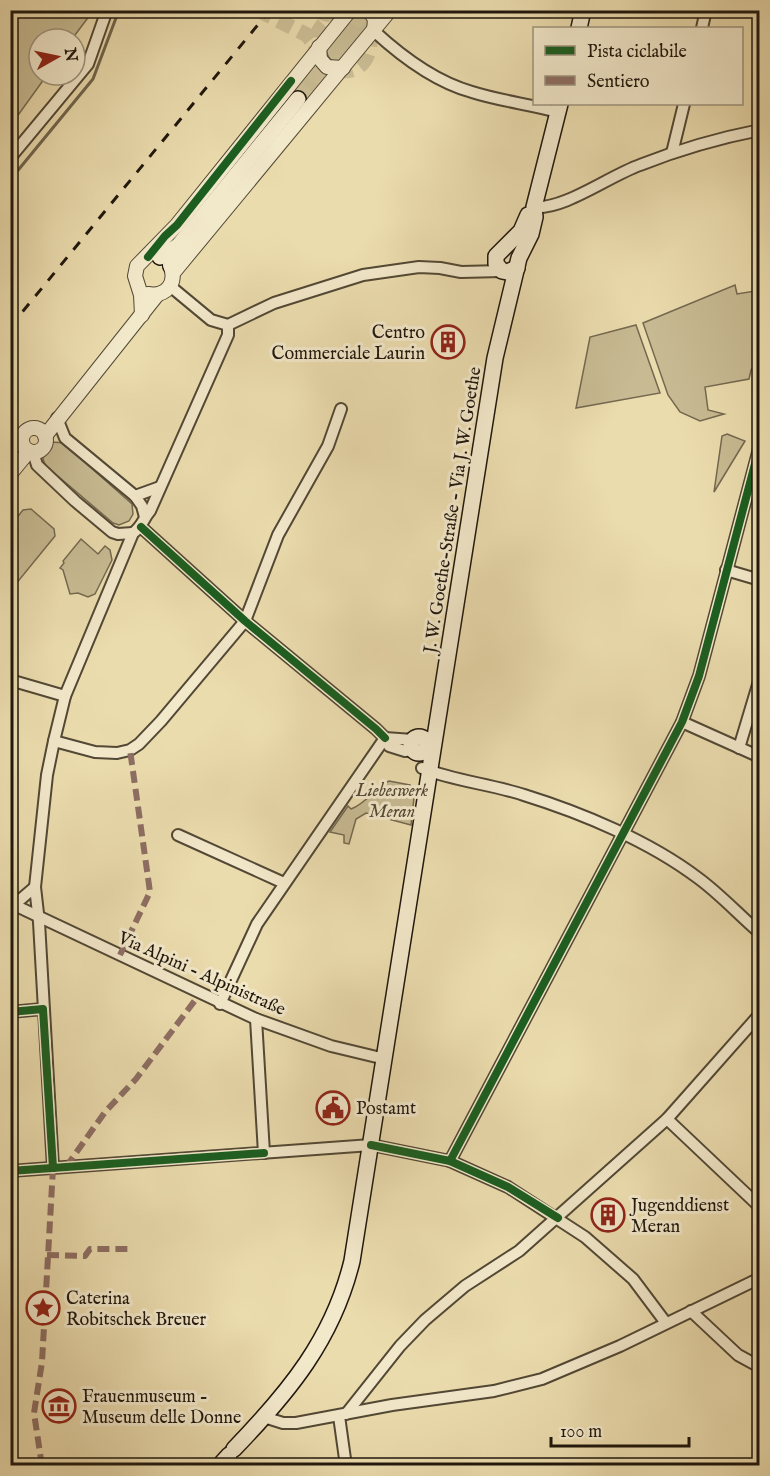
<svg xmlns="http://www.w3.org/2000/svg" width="770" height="1476" font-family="'IM FELL English',serif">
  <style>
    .green { fill: #c8bb93; stroke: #746950; stroke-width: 1.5 }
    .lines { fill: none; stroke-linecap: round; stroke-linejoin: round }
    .stream { stroke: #70654d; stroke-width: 3 }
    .secondary-tunnel { stroke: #ccbe96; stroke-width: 15; stroke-dasharray: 15 8; stroke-linecap: butt }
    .minor-casing { stroke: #524835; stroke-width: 14 }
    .tertiary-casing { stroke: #524835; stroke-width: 16 }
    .secondary-casing { stroke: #1f170d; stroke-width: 18 }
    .minor { stroke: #f2e8ca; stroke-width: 10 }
    .tertiary { stroke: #f2e8ca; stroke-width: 14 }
    .secondary { stroke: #f2e8ca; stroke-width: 15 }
    .rail { stroke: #1f170d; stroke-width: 3; stroke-dasharray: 10 10; stroke-linecap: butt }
    .quiet { stroke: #8d6e63; stroke-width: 6; stroke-dasharray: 12 6; stroke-linecap: butt }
    .cycleway-casing { stroke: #f2e8ca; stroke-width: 11 }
    .cycleway { stroke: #1b5e20; stroke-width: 8 }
    .labels { text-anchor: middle; stroke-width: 6; stroke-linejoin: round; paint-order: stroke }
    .poi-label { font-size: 18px; fill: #1f170d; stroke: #f2e8ca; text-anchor: start }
    .street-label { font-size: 18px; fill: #1f170d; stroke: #f2e8ca }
    .park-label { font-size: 18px; font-style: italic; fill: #524835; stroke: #f2e8ca }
  </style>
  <rect width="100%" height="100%" fill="#ebdcae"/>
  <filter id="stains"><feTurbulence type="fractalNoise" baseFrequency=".00333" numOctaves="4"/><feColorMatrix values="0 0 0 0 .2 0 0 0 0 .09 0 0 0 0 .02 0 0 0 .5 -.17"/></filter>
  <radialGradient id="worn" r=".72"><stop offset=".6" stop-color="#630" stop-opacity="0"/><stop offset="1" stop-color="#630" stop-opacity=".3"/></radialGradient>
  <!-- green -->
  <g class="green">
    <path d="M10,11h83l-21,28h-33v36h8l-36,50z"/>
    <path d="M357,14l10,4 4,8 -26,35c-11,1 -16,2 -19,-11l27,-35z"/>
    <path d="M316,59l14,15 -27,33v-3l-13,-7 -4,4 -110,138 -18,13z"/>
    <path d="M735,285l2,9 18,-3 4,23v44l-8,12 -2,9 -44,8 3,23 16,4 -24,7 -20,-9 -12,-17 -25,-72z"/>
    <path d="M636,325l24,68 -84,15 14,-71z"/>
    <path d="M727,434l18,7 -31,51 8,-56z"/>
    <path d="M51,442l16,1 3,6 62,55 1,10 -4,7 -10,4 -6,-2 -67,-57c-5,-9 -5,-18 5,-24z"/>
    <path d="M31,509l23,20 1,7 -44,54v-65l12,-15z"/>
    <path d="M81,539l17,15 7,-8 5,4 2,10 -17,34 -7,3 -10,-4 -8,1 -7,-24 -3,-2 4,-5 -1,-2z"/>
    <path d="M389,781l21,4 5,4 -4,36 -45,-12 -10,6 -7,25 -5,-1v-8l-14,-3 18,-26 3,3c16,-6 23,-21 38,-28z"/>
  </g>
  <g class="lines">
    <!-- stream -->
    <path class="stream" d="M10,180l83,-101 26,-69"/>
    <!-- secondary-tunnel -->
    <g class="secondary-tunnel">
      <path d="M258,10l49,25 9,11"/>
      <path d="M316,10l10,4 15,2"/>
      <path d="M298,99c9,-11 19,-21 22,-35 2,-6 -3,-11 -4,-17 -2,-14 8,-28 22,-31 47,-9 40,73 -8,51"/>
    </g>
    <!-- minor casing -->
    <g class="minor-casing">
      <g id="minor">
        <path d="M702,28l4,-18"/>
        <path d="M374,31c27,25 62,51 98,61 28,9 57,12 86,20"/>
        <path d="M672,153l12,-49"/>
        <path d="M10,158l78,-94 19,-54"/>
        <path d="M534,207c30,3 75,-31 106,-42 38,-15 79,-27 120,-35"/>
        <path d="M170,286l41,34 17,5 46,-22 89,-28 56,-8 21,1 21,4 41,-1"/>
        <path d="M57,418l8,20 70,58 7,10 3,11"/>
        <path d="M33,452l4,13 38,36 37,31 6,2 15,-1"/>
        <path d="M135,496l25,-9"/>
        <path d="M141,527l104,94 131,108 9,9 4,8 16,5 8,-1"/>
        <path d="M726,570l34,10"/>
        <path d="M10,680l55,16"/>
        <path d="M682,722l78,35"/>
        <path d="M385,738l28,2"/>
        <path d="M54,741l41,11 22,1 13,-3 9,-6 22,-23 84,-100 33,-86 50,-89 13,-37"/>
        <path d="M739,748l21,-70"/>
        <path d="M422,768c32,13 69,16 102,27 58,18 125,46 174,83 22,16 41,37 62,55"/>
        <path d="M178,835l106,48"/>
        <path d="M10,903l246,116 75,27 54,13"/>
        <path d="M14,905l21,-18"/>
        <path d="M220,1004l37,-80 128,-186"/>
        <path d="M10,1012l33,-3"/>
        <path d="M256,1019l8,134"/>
        <path d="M667,1119l93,88"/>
        <path d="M450,1161l232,-439 17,-46 61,-231"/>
        <path d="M53,1168l-14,-246 -4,-35 12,-112 7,-34 11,-45 68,-163c9,-6 10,-14 17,-22l78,-176v-10"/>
        <path d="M10,1171l361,-26 79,16 58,26 77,50 48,42 33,44"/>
        <path d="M691,1311l47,44 22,12"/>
        <path d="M346,1414l54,-68 25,-26 40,-34 54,-35 148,-132 93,-105"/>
        <path d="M339,1416l7,50"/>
        <path d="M264,1417l19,6h13l96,-18 102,-14 48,-12 78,-33 140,-68"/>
      </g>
    </g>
    <!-- tertiary casing -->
    <g class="tertiary-casing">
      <g id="tertiary">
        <path d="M369,10l6,9 -1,12"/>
        <path d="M319,47l1,12 7,8 16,1"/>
        <path d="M173,273l217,-263"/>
        <path d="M148,294c18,3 30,-11 22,-29"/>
        <path d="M142,315l-1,-20 -6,-19 2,-10 40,-41 173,-215"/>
        <circle cx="34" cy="440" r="12"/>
        <path d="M45,436l112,-141"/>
        <path d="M10,474l19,-23"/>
      </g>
    </g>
    <!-- secondary casing -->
    <g class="secondary-casing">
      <g id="secondary">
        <path d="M579,28l4,-18"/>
        <path d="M160,257l18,-11"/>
        <path d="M171,266l7,-20 120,-147"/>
        <path d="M517,268l-10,4 -5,-1 -6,-7v-8l25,-25 7,-16"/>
        <circle cx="419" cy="745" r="8"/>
        <path d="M234,1449c55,-57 99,-110 118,-188l143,-903 24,-100 12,-24 4,-17 -1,-10 26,-103"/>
        <path d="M219,1466l10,-11"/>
      </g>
    </g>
    <!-- minor -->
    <use href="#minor" class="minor"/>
    <!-- tertiary -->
    <use href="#tertiary" class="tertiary"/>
    <!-- secondary -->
    <use href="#secondary" class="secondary"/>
    <!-- rail -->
    <path class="rail" d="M10,327l260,-317"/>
    <!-- quiet -->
    <g class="quiet">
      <path d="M120,955l30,-63 -20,-142"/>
      <path d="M66,1167l39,-55 31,-33 60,-80"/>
      <path d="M47,1255l38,1 5,-7h42"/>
      <path d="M42,1466l-8,-53 8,-51 11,-194"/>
    </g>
    <!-- cycleway casing -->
    <g class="cycleway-casing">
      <g id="cycleway">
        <path d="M148,257l17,-21 12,-11 114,-144"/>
        <path d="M141,527l104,94 131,108 9,9"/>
        <path d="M10,1012l33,-3 10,159"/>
        <path d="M371,1145l79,16 58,26 50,31"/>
        <path d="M450,1161l232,-439 17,-46 61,-231"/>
        <path d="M10,1171l254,-18"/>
      </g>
    </g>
    <!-- cycleway -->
    <use href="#cycleway" class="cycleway"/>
  </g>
  <!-- icons -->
  <defs>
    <g id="building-ring" transform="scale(1.725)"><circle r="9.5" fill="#f2e8ca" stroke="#8f2418" stroke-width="1.5"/><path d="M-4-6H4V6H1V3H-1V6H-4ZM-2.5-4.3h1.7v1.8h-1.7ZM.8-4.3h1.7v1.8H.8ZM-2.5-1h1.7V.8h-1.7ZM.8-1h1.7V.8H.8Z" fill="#8f2418"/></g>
    <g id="civic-ring" transform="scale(1.725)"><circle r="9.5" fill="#f2e8ca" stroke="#8f2418" stroke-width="1.5"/><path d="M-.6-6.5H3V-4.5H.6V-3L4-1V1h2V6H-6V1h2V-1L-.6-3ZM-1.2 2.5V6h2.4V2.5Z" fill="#8f2418"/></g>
    <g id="sight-ring" transform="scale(1.725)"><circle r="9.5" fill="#f2e8ca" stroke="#8f2418" stroke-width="1.5"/><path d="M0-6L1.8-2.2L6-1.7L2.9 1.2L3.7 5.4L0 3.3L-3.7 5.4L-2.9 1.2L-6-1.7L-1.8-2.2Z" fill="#8f2418"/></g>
    <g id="museum-ring" transform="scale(1.725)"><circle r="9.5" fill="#f2e8ca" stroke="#8f2418" stroke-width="1.5"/><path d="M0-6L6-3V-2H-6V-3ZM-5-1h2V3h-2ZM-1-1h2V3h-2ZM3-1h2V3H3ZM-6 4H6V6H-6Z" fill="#8f2418"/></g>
  </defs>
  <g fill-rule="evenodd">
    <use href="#building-ring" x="448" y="342"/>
    <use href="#civic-ring" x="333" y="1108"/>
    <use href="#building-ring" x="608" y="1215"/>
    <use href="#sight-ring" x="43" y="1308"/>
    <use href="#museum-ring" x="59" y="1406"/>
  </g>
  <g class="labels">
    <!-- poi labels -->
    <g class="poi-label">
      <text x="425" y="338" text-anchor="end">Centro<tspan x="425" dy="21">Commerciale Laurin</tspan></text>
      <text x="356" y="1114">Postamt</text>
      <text x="631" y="1211">Jugenddienst<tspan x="631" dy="21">Meran</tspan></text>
      <text x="66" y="1304">Caterina<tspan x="66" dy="21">Robitschek Breuer</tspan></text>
      <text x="82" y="1402">Frauenmuseum -<tspan x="82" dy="21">Museum delle Donne</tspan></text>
    </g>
    <!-- street labels -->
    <g class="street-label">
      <text transform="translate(452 510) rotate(-81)" y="6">J. W. Goethe-Straße - Via J. W. Goethe</text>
      <text transform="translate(202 973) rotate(24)" y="6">Via Alpini - Alpinistraße</text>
    </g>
    <!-- park labels -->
    <g class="park-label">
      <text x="392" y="796">Liebeswerk<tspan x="392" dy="21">Meran</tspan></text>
    </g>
  </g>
  <!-- margin -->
  <rect width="770" height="1476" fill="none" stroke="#ebdcae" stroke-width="36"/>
  <rect x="12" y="12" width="746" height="1452" fill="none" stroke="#1f170d" stroke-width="3"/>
  <rect x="18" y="18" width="734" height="1440" fill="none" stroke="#1f170d" stroke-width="1.5"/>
  <!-- legend -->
  <rect x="533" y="27" width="210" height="78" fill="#f2e8ca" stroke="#9e947e" stroke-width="1.5"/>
  <rect x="545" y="46" width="30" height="9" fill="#1b5e20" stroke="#9e947e" stroke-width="1.5"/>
  <text x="587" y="57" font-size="18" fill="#1f170d">Pista ciclabile</text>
  <rect x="545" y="76" width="30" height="9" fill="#8d6e63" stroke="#9e947e" stroke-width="1.5"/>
  <text x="587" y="87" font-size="18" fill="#1f170d">Sentiero</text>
  <!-- north arrow -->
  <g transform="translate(57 57) rotate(81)"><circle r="28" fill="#f2e8ca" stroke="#9e947e" stroke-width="1.5"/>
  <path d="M0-4.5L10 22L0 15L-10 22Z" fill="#8f2418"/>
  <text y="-9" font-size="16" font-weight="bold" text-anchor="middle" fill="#1f170d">N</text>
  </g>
  <!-- scale -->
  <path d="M551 1437v9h138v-9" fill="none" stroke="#1f170d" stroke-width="3"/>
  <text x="560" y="1437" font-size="18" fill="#1f170d" stroke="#f2e8ca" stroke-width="4.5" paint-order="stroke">100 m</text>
  <rect width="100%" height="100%" filter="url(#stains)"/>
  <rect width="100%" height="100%" fill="url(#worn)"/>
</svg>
